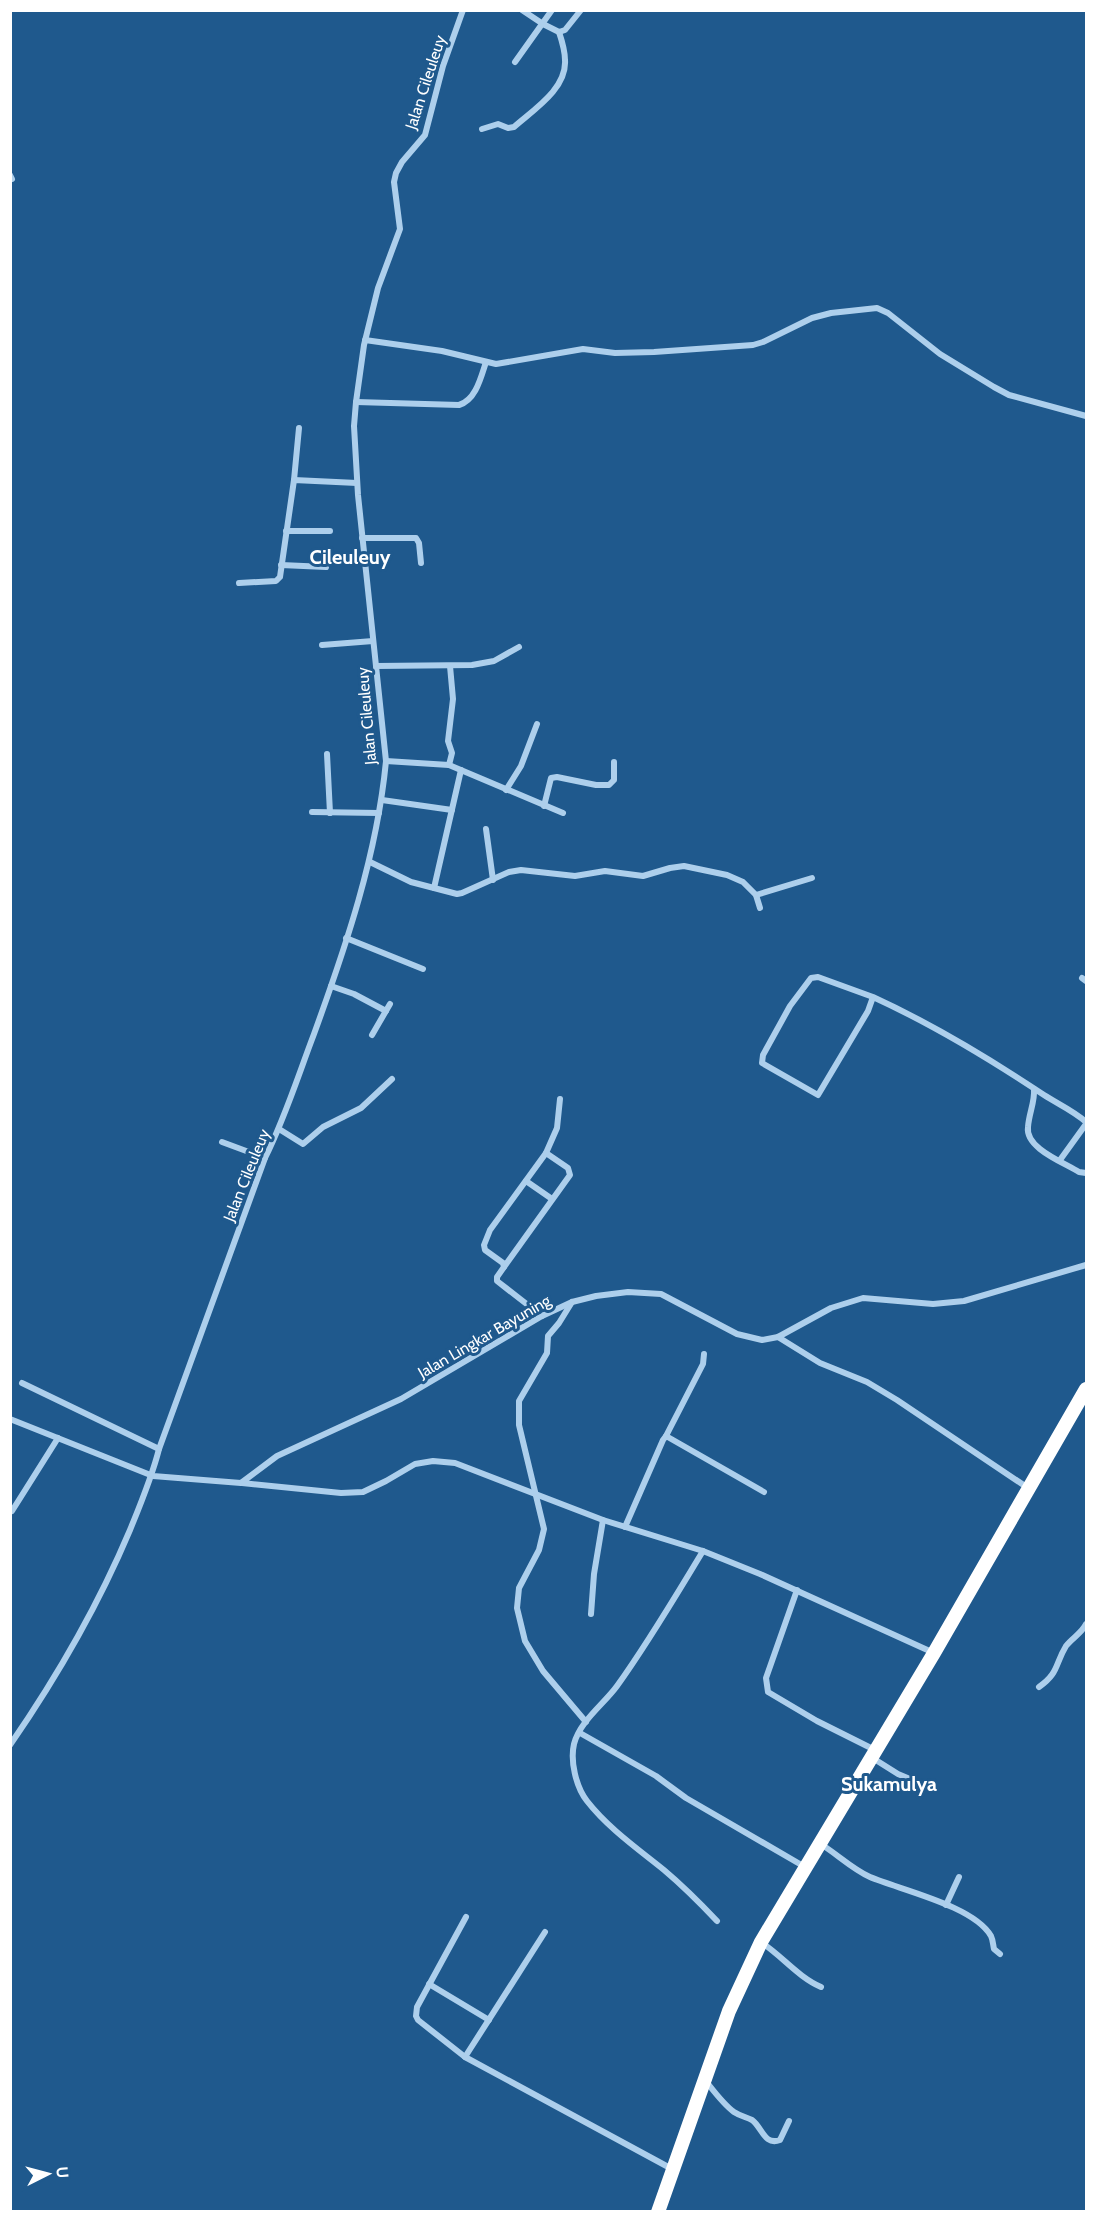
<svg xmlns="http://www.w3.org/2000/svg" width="1097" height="2222" font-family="Cabin,sans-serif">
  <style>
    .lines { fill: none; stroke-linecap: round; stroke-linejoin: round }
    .street { stroke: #adcfec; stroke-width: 6 }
    .highway { stroke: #fff; stroke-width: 14 }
    .labels { text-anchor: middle; stroke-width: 6; stroke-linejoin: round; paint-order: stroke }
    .street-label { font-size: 16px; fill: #fff; stroke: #1f598d }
    .quarter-label { font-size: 20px; font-weight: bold; fill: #fff; stroke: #1f598d }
  </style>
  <rect width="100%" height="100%" fill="#1f598d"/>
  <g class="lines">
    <!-- street -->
    <g class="street">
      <path d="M522,10l21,14 16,8 6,-2 16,-20"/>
      <path d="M515,62l37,-52"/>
      <path d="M482,129l16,-5 10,4 6,-1c19,-17 53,-38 51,-67 0,-9 -3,-19 -6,-28"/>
      <path d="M10,175l2,4"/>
      <path d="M365,340l77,11 54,13 87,-15 32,4 39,-1 99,-7 10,-3 49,-24 19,-5 46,-5 11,5 52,41 54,33 15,8 77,21"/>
      <path d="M356,402l103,3c17,-5 22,-28 27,-43"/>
      <path d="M294,480l5,-52"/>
      <path d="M286,531h44"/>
      <path d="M362,538h54l3,5 2,20"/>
      <path d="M281,565l45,2"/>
      <path d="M239,583l37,-2 4,-4 14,-97 63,3"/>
      <path d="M322,645l51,-4"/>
      <path d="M376,666l96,-1 22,-4 25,-14"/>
      <path d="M327,754l3,59"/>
      <path d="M386,761l63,4 114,48"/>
      <path d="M449,765l3,-12 -4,-12 5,-42 -3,-33"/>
      <path d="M506,790l15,-24 16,-42"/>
      <path d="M382,800l70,10"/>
      <path d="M544,806l7,-28 6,-1 39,8h13l5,-5v-18"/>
      <path d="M312,812l67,1"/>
      <path d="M486,829l7,51"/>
      <path d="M370,862l41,20 46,12 5,-1 47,-21 12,-2 54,6 30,-5 38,5 27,-8 14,-2 43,9 16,7 13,13 4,13"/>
      <path d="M434,888l27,-118"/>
      <path d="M756,895l56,-17"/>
      <path d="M346,938l77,31"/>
      <path d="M1082,978l4,3"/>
      <path d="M331,986l23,8 32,17"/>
      <path d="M873,997l-55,-20 -7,1 -21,28 -27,49 -1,8 56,32 50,-84 5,-14c59,27 117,62 171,98 14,9 30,16 42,27"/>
      <path d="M372,1035l18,-31"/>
      <path d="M1034,1089c1,13 -5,24 -6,38 -3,21 35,35 51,45l7,1"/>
      <path d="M279,1129l24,15 20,-17 38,-19 31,-29"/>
      <path d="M222,1142l43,16"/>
      <path d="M1060,1160l26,-36"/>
      <path d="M526,1181l26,18"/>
      <path d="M504,1267l66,-92 -2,-7 -22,-15"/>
      <path d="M572,1302l-13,21 -11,13 -1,17 -28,48v24l25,104 -5,21 -20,38 -2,20 8,33 18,30 43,51"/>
      <path d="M542,1316l-45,-35v-4l7,-10 -1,-4 -18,-13 -1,-5 6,-15 56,-77 11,-25 3,-29"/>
      <path d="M778,1337l42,26 47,19 30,18 131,88"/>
      <path d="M22,1383l137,66"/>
      <path d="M10,1419l143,57 88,7 36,-27 124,-57 141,-83 30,-14 24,-6 32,-4 33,2 76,40 25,6 16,-3 53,-29 32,-10 70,6 31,-3 122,-36"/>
      <path d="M666,1436l37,-72 1,-10"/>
      <path d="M242,1483l99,10 22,-1 23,-11 29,-17 18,-3 22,2 148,57 100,31 57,23 174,79"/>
      <path d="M12,1511l46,-73"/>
      <path d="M625,1527l38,-87 3,-4 98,56"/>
      <path d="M703,1551c-28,46 -55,92 -86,135 -13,18 -37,35 -43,58 -4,17 2,43 13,57 21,27 51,48 77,69 19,16 36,33 53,51"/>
      <path d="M797,1590l-31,88 2,14 49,29 58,29"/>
      <path d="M591,1614l3,-40 9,-54"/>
      <path d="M1039,1687c20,-14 16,-23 27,-41 6,-8 16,-13 20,-22"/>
      <path d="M580,1733l76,43 30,22 119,69"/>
      <path d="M10,1745c47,-68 88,-139 120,-215 11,-27 22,-53 29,-81l106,-291c20,-40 33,-82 49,-124 32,-88 63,-179 72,-273l-28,-266 -4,-69 2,-24 8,-57 14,-57 22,-59 -6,-47 2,-9 6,-11 23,-27 18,-69 20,-56"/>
      <path d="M871,1757l27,17 19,8"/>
      <path d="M819,1843c17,10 33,26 51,34 31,13 104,29 121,59 2,4 2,9 3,13l6,5"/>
      <path d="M946,1905l13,-28"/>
      <path d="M466,1917l-49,90 -1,9 2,4 47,37 207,112"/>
      <path d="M762,1943c20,13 36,34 59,44"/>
      <path d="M429,1984l60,36"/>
      <path d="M465,2057l80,-125"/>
      <path d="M705,2080c8,10 18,24 29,32 6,4 12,5 18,8 10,7 12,26 28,20l9,-19"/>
    </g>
    <!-- highway -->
    <path class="highway" d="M658,2212l71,-201 32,-69 173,-289 152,-264"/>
  </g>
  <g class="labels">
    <!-- street labels -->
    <g class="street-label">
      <text transform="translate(425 82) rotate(-72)" y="6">Jalan Cileuleuy</text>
      <text transform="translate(366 716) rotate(-95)" y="6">Jalan Cileuleuy</text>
      <text transform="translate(246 1175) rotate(-68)" y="6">Jalan Cileuleuy</text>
      <text transform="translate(484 1336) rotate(-30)" y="6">Jalan Lingkar Bayuning</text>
    </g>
    <!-- quarter labels -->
    <g class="quarter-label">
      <text x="350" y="564">Cileuleuy</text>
      <text x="889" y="1791">Sukamulya</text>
    </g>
  </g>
  <!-- border -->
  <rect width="1097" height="2222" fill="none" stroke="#ffffff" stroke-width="24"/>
  <!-- north arrow -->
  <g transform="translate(48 2174) rotate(84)" stroke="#1f598d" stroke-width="4.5" paint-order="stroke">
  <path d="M0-4.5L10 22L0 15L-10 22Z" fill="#ffffff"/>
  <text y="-9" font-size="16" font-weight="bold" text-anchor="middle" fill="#ffffff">U</text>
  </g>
</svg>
